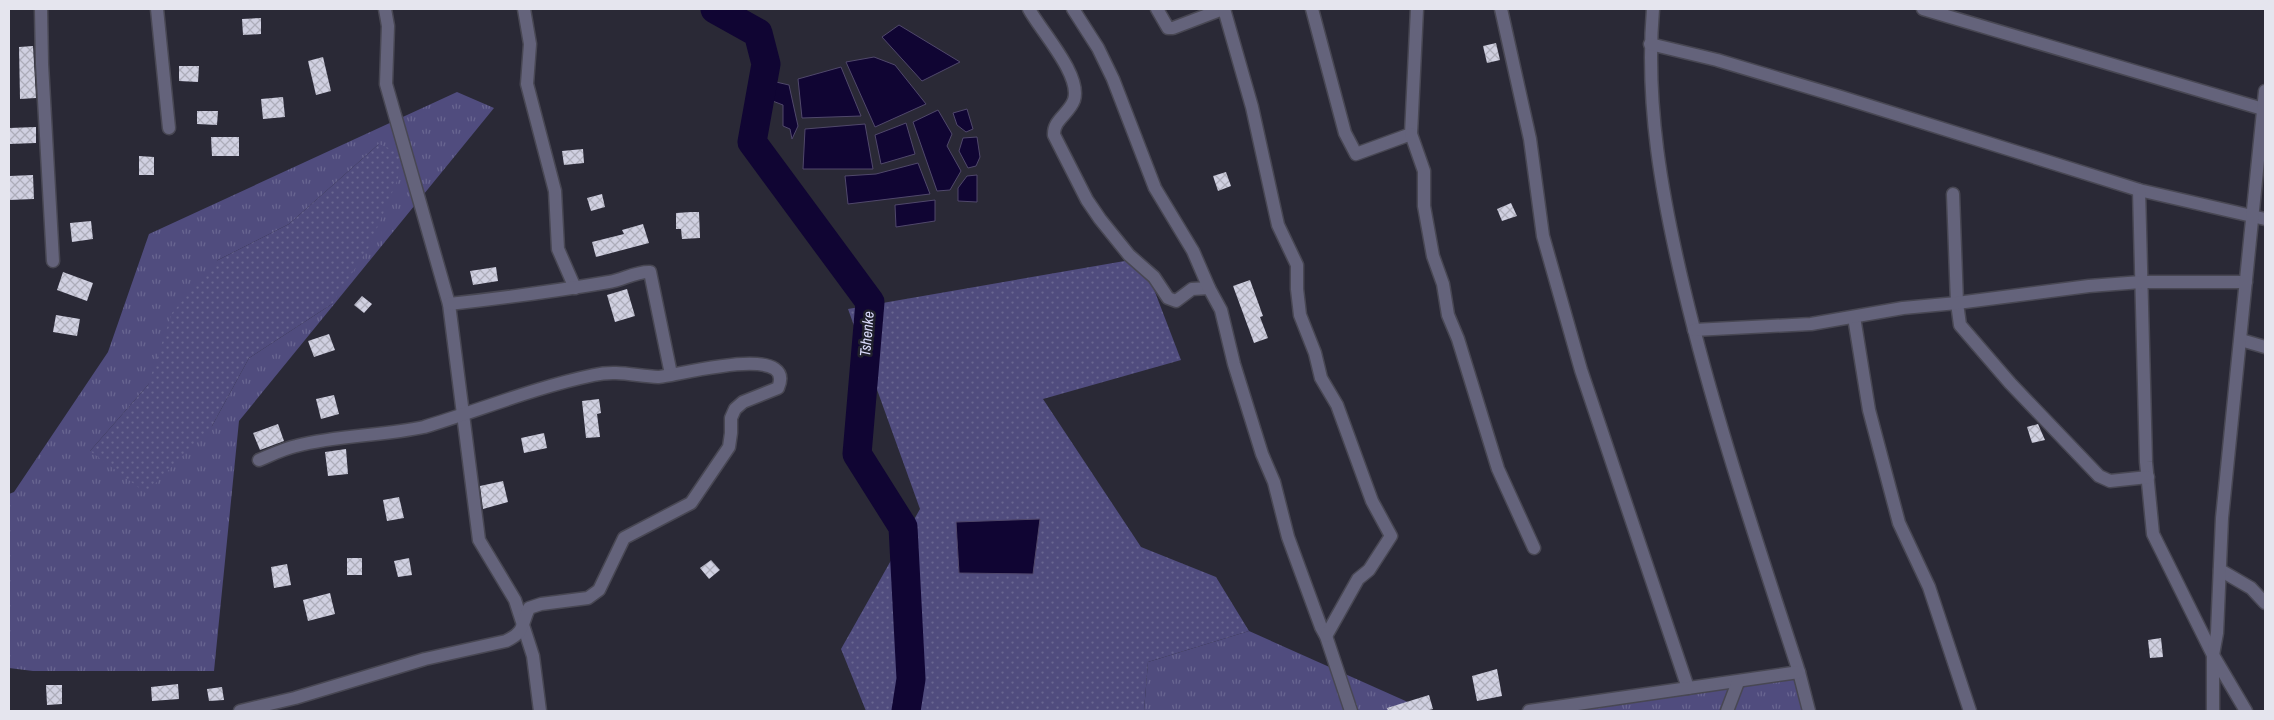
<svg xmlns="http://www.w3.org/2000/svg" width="2274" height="720" font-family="'Archivo Narrow',sans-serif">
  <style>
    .grass { fill: url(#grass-tufts); fill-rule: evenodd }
    .garden { fill: url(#garden-dots) }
    .water { fill: #100533; stroke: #50486b }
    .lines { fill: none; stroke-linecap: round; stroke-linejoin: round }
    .river { stroke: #100533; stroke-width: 29 }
    .building { fill: url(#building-cross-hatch) }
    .minor-casing { stroke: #484753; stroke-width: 15 }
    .minor { stroke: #64637b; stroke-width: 12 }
    .labels { text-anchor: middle; stroke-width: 5; stroke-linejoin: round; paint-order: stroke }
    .water-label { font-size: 15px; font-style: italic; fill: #dadafb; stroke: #20202c }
  </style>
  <defs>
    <pattern id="grass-tufts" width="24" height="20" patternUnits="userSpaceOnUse" patternTransform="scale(1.25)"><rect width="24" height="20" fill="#504c7e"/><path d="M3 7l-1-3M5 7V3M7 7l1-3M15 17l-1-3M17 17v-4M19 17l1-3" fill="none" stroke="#696691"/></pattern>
    <pattern id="garden-dots" width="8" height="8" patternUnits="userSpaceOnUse" patternTransform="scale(1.25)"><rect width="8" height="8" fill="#504c7e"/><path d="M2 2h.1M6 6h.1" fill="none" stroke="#696691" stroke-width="1.8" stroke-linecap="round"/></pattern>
    <pattern id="building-cross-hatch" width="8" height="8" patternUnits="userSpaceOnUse" patternTransform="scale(1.25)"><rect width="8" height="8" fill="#d0d0e1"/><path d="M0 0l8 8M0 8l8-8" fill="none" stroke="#adadba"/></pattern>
  </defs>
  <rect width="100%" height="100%" fill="#2a2936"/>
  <!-- grass -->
  <g class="grass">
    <path d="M457,92l37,16 -255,313 -25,250h-181l-24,-3v-174l5,-2 94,-140 41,-118zM379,144l-47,160 -83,54 -37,68 -122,25 58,-66 70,-125 71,-36z"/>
    <path d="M1249,631l179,80h-284l4,-49z"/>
    <path d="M1799,672l10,39h-280z"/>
  </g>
  <!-- garden -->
  <g class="garden">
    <path d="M379,144l26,11 -8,26 -28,66 -37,57 -83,54 -37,68 -66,67 -56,-42 58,-66 24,-72 46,-53 71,-36z"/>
    <path d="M1142,258l39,102 -138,39 98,148 75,30 33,54 -101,31 -4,49h-278l-25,-62 79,-140 -72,-200z"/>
  </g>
  <!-- water -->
  <g class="water">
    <path d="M899,25l61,37 -38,19 -40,-44z"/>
    <path d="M874,57l21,8 31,39 -51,23 -29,-65z"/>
    <path d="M841,67l20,49 -59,2 -4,-39z"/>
    <path d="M776,82l13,3 9,41 -6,13 -2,-10 -7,-3v-21l-13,-5z"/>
    <path d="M967,109l6,20 -7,3 -9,-7 -4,-12z"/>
    <path d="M938,110l14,24 -5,12 14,25 -11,19 -13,1 -24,-69z"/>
    <path d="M906,123l9,31 -34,10 -6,-29z"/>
    <path d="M865,124l8,45h-70l2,-40z"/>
    <path d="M977,137l3,20 -4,9 -8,2 -9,-17 4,-13z"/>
    <path d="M918,163l12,31 -82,10 -3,-28 31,-2z"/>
    <path d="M977,175v27l-19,-1v-13l9,-12z"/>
    <path d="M935,200v21l-39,6 -1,-22z"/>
    <path d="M1040,519l-7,55 -74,-1 -3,-51z"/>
  </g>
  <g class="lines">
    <!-- river -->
    <path class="river" d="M715,9l43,24 8,31 -14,78 118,160 -13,152 46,73 8,152 -5,32"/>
  </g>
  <!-- building -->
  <g class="building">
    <path d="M261,18v16l-18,1 -1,-16z"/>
    <path d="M1496,43l4,17 -13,3 -4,-17z"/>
    <path d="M33,46l3,52 -16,1 -1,-52z"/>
    <path d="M323,57l8,34 -15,4 -8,-34z"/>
    <path d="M179,66h20l-1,16 -19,-1z"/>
    <path d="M283,97l2,20 -22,2 -2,-20z"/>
    <path d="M197,111h21l-1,14 -20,-1z"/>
    <path d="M36,127v16l-27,1v-16z"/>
    <path d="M211,137h28v19h-27z"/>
    <path d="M583,149l1,14 -20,2 -2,-14z"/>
    <path d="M139,156l15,1v18h-15z"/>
    <path d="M1226,172l5,14 -13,5 -5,-15z"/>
    <path d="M33,175l1,24 -25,1v-24z"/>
    <path d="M602,194l3,13 -14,4 -4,-13z"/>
    <path d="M1511,203l6,13 -15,5 -5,-12z"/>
    <path d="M691,212h8l1,26 -18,1 -1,-10h-5v-16z"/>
    <path d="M91,221l2,18 -21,3 -2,-19z"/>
    <path d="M643,224l6,19 -53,14 -4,-15 32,-8 -2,-4z"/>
    <path d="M496,267l2,14 -25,4 -3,-14z"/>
    <path d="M63,272l30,11 -6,18 -30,-11z"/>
    <path d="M1250,280l13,36 -3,1 8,21 -14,5 -21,-57z"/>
    <path d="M627,289l8,27 -20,6 -8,-27z"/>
    <path d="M362,296l10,8 -8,9 -10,-8z"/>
    <path d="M56,315l24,4 -3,17 -24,-4z"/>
    <path d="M329,334l6,16 -21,7 -6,-16z"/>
    <path d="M334,395l5,19 -18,5 -5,-20z"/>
    <path d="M599,399l2,14 -4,1 3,23 -14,1 -4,-37z"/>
    <path d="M278,424l6,17 -24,9 -7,-17z"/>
    <path d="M2038,424l7,16 -13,3 -5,-16z"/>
    <path d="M544,433l3,15 -23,5 -3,-15z"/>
    <path d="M346,449l2,25 -20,2 -3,-24z"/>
    <path d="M503,481l5,21 -25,7 -3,-23z"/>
    <path d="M399,497l5,21 -17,3 -4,-21z"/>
    <rect x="347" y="558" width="15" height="17"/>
    <path d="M409,558l3,17 -14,2 -4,-16z"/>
    <path d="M711,560l9,10 -11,9 -9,-11z"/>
    <path d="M287,564l4,21 -17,3 -3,-21z"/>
    <path d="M330,593l5,21 -27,7 -5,-21z"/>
    <path d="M2161,638l2,19 -13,1 -2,-18z"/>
    <path d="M1497,669l5,27 -25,5 -5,-25z"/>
    <path d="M178,684l1,15 -27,2 -1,-14z"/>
    <path d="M46,685h16v19l-15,1z"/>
    <path d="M222,687l2,13 -15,1 -2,-12z"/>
    <path d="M1429,695l4,14 -7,2h-38l-1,-3z"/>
  </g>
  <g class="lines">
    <!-- minor casing -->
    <g class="minor-casing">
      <g id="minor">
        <path d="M41,9l1,55 11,197"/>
        <path d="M157,9l12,119"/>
        <path d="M385,9l3,17 -2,58 63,220 30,236 36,60 18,56 7,55"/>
        <path d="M524,9l6,35 -3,40 28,107 3,58 17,39"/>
        <path d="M1029,9c11,21 53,66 45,91 -5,14 -21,20 -20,35l33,65 13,19 29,36 25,22 14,21 8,3 16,-12 17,-1"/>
        <path d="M1073,9l25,39 15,31 42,109 38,63 16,37 12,22 13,54 28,90 12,28 14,55 33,90 5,9 25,75"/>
        <path d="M1157,9l11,19h5l50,-19"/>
        <path d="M1224,9l28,98 26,118 19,40v24l3,26 15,38 6,25 16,27 35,96 19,35 -22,34 -11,9 -32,57"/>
        <path d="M1312,9l33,124 11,21 55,-20 6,-125"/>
        <path d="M1501,9l29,130 13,97 38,134 107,318"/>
        <path d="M1653,9c-8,95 9,188 31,280 31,130 74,256 115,383l10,39"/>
        <path d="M1923,9l340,100"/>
        <path d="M1650,44l67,16 124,37 298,93 126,29"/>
        <path d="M1411,134l13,37v35l9,50 10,28 5,31 10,24 40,130 36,79"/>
        <path d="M2139,190l7,272 7,72 60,121 33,56"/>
        <path d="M1953,194l4,109 3,22 50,58 89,93 11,5 38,-4"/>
        <path d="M449,304c54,-6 107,-13 160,-22 14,-2 27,-11 41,-10l21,102"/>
        <path d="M1854,317l15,93 30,113 30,64 41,124"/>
        <path d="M1694,330l117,-6 92,-16 54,-5 132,-17 52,-4h105"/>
        <path d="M2241,340l24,7"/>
        <path d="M2220,570l31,18 14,15"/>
        <path d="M240,711l55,-13 130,-39 81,-18c19,-9 15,-15 23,-33l12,-4 47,-6 11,-8 25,-52 67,-35 38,-56 2,-14v-15l4,-9 8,-7 35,-14c20,-47 -105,-11 -120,-11 -22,-1 -42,-7 -64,-2 -58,12 -114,35 -170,52 -42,9 -86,8 -128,19 -13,3 -25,9 -37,14"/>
        <path d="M1529,711l270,-39"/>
        <path d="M1727,711l11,-29"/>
        <path d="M2213,711v-56l4,-22 5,-115 43,-427"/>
      </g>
    </g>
    <!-- minor -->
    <use href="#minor" class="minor"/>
  </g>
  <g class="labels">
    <!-- water labels -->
    <g class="water-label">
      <text transform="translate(867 334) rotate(-85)" y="5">Tshenke</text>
    </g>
  </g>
  <!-- border -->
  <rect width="2274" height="720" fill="none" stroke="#e5e5ee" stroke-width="20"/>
</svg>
